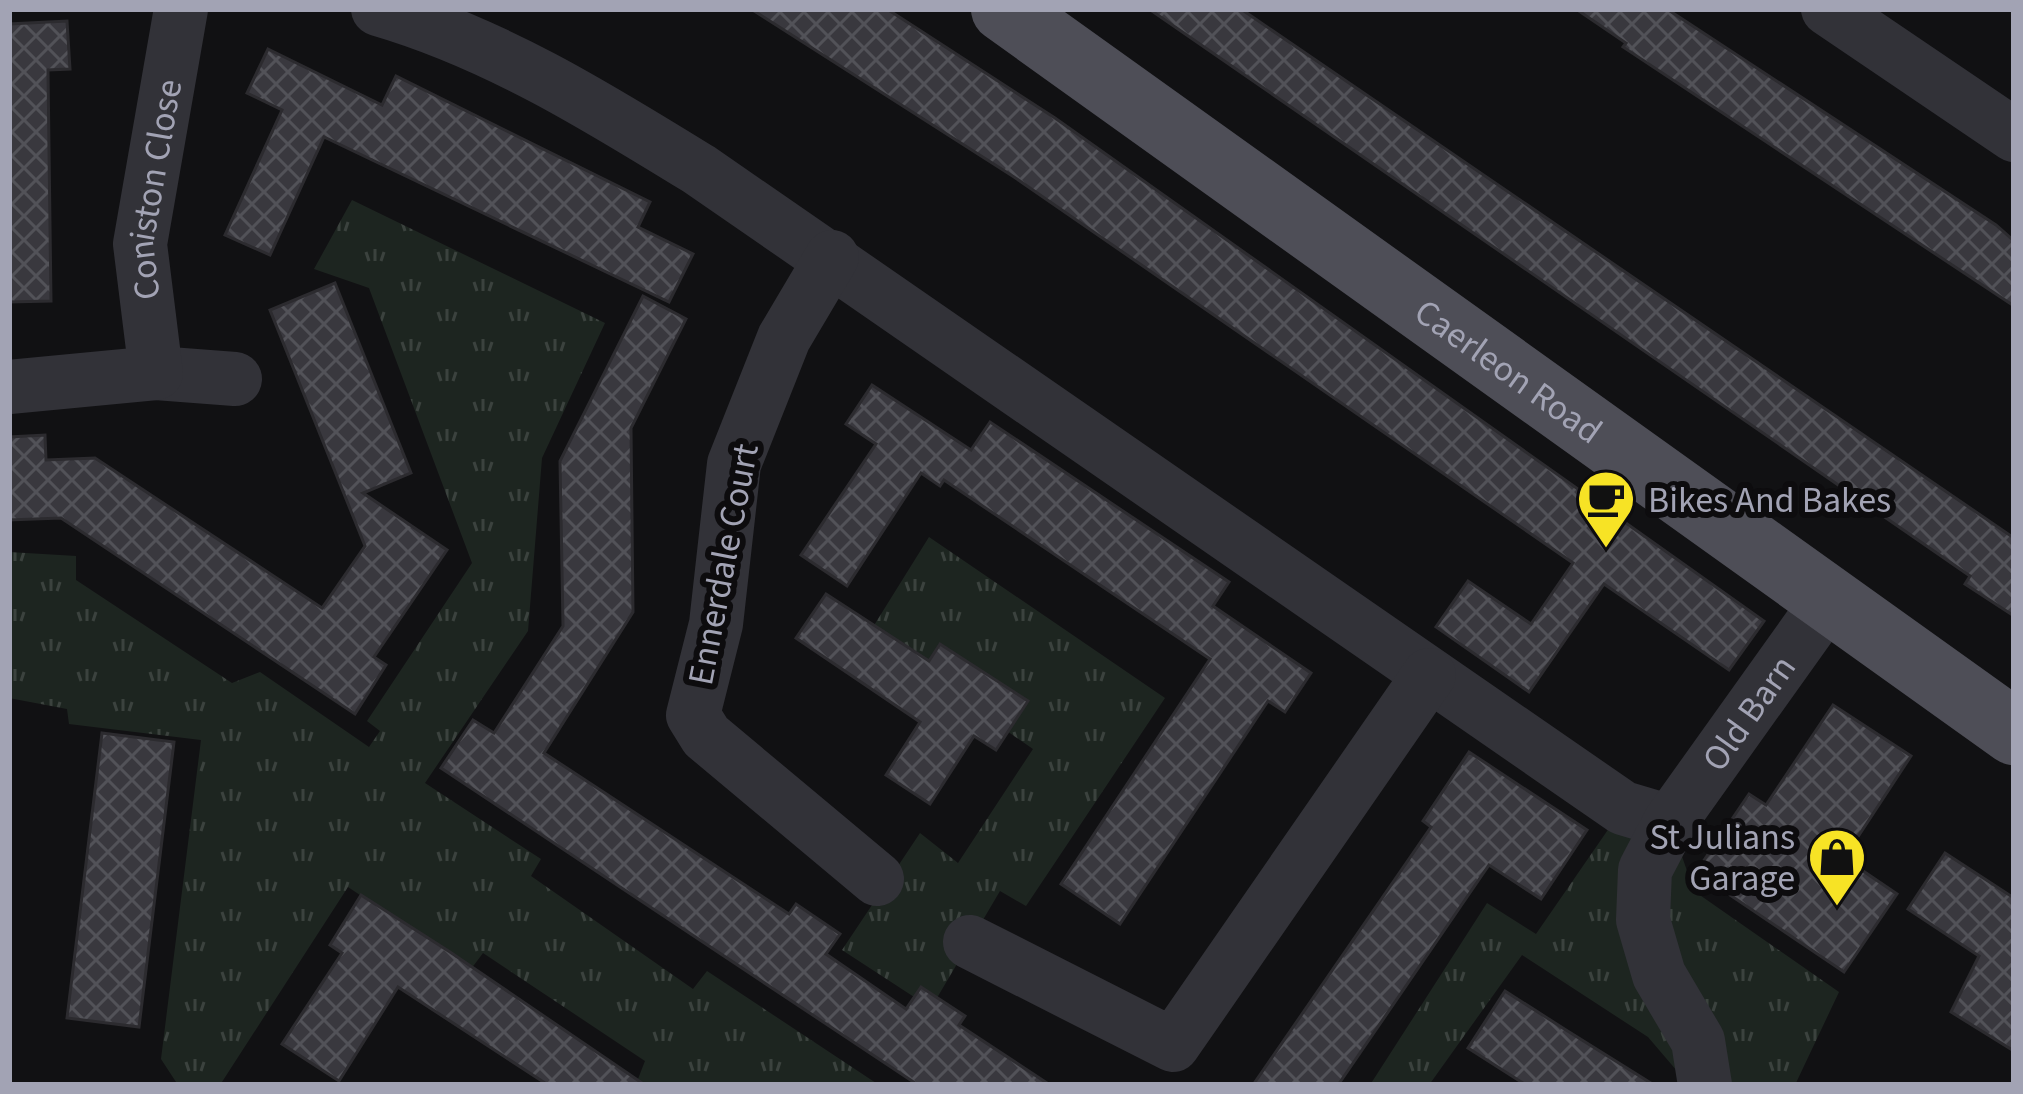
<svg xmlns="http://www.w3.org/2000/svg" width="2023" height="1094" font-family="'Source Sans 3',sans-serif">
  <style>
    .grass { fill: url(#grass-tufts) }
    .building { fill: url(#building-cross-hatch); stroke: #2c2b2f; stroke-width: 3 }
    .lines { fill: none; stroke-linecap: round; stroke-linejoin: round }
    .minor { stroke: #323238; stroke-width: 54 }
    .major { stroke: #4e4e57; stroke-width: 66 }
    .labels { text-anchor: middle; stroke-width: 12; stroke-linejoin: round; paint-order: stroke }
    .street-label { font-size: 36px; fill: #a2a3b4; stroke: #0d0c0e }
    .poi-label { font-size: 36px; fill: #a2a3b4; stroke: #0d0c0e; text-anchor: start }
  </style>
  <defs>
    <pattern id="grass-tufts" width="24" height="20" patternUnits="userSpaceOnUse" patternTransform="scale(3)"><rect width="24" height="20" fill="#1d2520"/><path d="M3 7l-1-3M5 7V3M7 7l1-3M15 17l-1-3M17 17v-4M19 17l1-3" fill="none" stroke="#3b423e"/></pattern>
    <pattern id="building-cross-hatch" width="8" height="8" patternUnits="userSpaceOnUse" patternTransform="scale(3)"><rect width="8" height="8" fill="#39383e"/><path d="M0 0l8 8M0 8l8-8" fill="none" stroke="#525258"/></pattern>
  </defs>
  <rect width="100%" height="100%" fill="#111113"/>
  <!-- grass -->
  <g class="grass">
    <path d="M352,200l253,123 -63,135 -14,173 -103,152 116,76 -10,17 162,113 14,-18 172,114h-232l-9,-6 7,-18 -162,-108 -12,16 -123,-82 -128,198h-42l-17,-26 40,-319 -132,-16 -2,-15 -58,-11v-146l67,4v24l156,103 28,-11 109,75 11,-16 -13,-10 105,-158 -103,-275 -55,-19z"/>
    <path d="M929,537l236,161 -139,208 -26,-15 -69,117 -89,-58 78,-117 38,30 75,-114 -165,-114z"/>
    <path d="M1623,808l47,14 24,69 145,101 -44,93h-106l-41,-48 -126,-82 -93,130h-59l117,-182 49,31z"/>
  </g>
  <!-- building -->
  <g class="building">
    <path d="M751,9h136l168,109 709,503 -35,49 -125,-86 -75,108 -93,-65 32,-46 63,43 42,-61 -559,-386z"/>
    <path d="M1149,9h92l773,529v78l-49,-32 5,-8z"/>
    <path d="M1576,9h91l329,216 18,16v65l-391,-259 3,-4z"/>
    <path d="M67,21l3,48 -22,1 3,231 -42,1v-278z"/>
    <path d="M268,49l114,56 14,-29 254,126 -12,25 55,27 -24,48 -345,-165 -54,118 -45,-20 57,-125 -35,-17z"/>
    <path d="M335,283l76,190 -48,20 84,57 -73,107 12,8 -31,49 -294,-196 -52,2v-83l36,-2 1,25 49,-2 227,150 43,-62 -95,-236z"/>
    <path d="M643,296l43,23 -55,109 2,184 -89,141 245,161 7,-10 44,30 -14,20 80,55 15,-22 44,29 -6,9 91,60h-132l-477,-317 32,-48 21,13 69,-107 -3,-165z"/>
    <path d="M872,385l99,65 19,-28 239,160 -16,24 98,67 -26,39 -17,-11 -148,223 -59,-40 149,-225 -266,-179 -4,6 -19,-13 -74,113 -46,-31 75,-111 -30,-20z"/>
    <path d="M826,594l103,67 11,-17 88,57 -32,49 -22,-14 -44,68 -44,-29 34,-53 -124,-84z"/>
    <path d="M1833,705l78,51 -67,102 53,36 -53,78 -148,-100 53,-78 17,11z"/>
    <path d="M102,733l72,9 -35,285 -72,-9z"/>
    <path d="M1469,752l118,78 -46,69 -52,-34 -151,220h-85l178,-258 -8,-6z"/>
    <path d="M1945,853l69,45v153l-63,-39 28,-56 -71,-47z"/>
    <path d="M361,895l89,57 195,133h-97l-150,-98 -59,94 -57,-37 60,-91 -12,-8z"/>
    <path d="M1505,991l61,39 88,55h-128l-58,-37z"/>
  </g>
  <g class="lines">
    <!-- minor -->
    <g class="minor">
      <path d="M378,9c117,34 220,98 322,161l923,638 47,14"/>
      <path d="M1828,9l186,126"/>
      <path d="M832,257l-48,81 -50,126 -18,160 -23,91 13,21 171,143"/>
      <path d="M156,373l79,6"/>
      <path id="s1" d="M9,387l147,-14 -16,-129 41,-235"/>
      <path d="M970,942l203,103 256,-370"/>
      <path id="s2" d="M1705,1085l-7,-44 -39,-66 -16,-55 2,-50 25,-48 157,-220"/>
    </g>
    <!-- major -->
    <path class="major" id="s3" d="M1004,9l1010,723"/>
  </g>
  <!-- icons -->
  <defs>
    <g id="cafe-pin" transform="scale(3)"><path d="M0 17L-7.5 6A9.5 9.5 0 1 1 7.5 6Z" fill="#f7e325" stroke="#0d0c0e"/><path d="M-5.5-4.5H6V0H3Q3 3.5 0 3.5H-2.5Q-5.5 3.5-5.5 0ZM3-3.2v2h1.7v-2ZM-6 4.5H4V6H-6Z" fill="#111"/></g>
    <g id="shop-pin" transform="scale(3)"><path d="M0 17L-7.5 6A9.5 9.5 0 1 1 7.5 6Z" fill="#f7e325" stroke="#0d0c0e"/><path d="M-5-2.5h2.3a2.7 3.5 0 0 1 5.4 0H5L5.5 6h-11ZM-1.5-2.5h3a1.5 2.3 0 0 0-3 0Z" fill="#111"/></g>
  </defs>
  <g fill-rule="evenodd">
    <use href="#cafe-pin" x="1606" y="499"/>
    <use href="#shop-pin" x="1837" y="857"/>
  </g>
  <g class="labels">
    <!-- street labels -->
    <g class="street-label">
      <text dy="13" stroke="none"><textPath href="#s1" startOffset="333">Coniston Close</textPath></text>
      <text dy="13" stroke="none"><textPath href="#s3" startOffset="621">Caerleon Road</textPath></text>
      <text transform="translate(722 564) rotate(-79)" y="13">Ennerdale Court</text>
      <text dy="13" stroke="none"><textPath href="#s2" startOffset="417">Old Barn</textPath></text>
    </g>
    <!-- poi labels -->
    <g class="poi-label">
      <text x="1648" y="512">Bikes And Bakes</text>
      <text x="1795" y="849" text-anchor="end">St Julians<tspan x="1795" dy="41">Garage</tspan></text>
    </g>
  </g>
  <!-- border -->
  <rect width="2023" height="1094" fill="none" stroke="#a2a3b4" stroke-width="24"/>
</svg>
